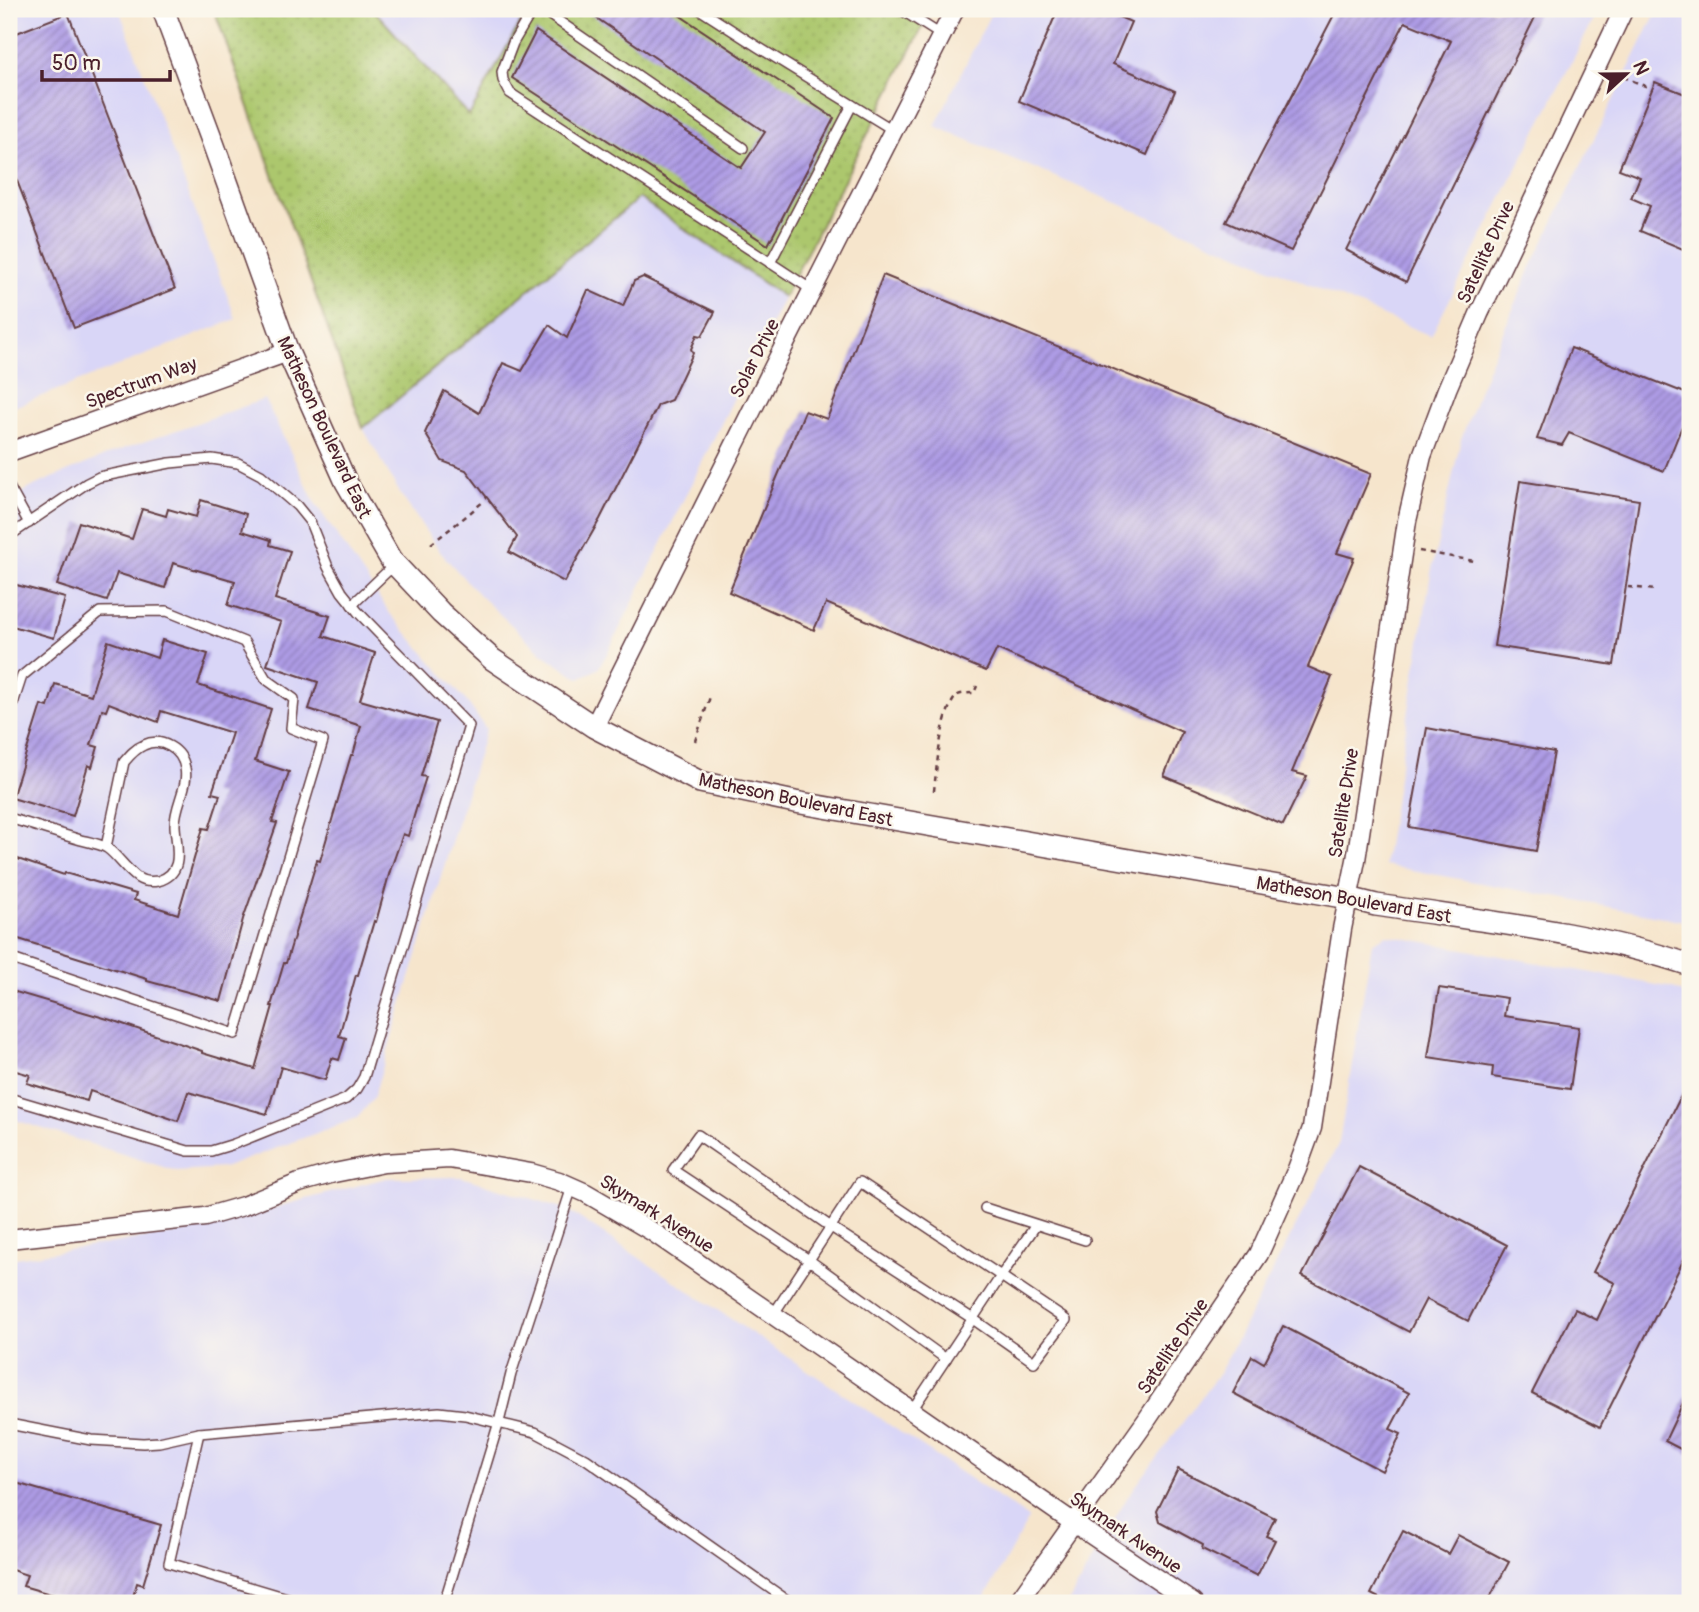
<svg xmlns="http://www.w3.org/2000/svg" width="1699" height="1612" font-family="Pangolin,sans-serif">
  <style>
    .built { fill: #d9d6f7 }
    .grass { fill: url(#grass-dots); stroke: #7b734c; stroke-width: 2 }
    .building { fill: url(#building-hatch) }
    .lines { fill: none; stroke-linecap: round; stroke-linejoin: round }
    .service-casing { stroke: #643d43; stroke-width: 12 }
    .minor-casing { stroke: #643d43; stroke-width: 21 }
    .tertiary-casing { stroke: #643d43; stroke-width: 24 }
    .path { stroke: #643d43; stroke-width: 2.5; stroke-dasharray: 5 5; stroke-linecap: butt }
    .service { stroke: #fff; stroke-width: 9 }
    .minor { stroke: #fff; stroke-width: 18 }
    .tertiary { stroke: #fff; stroke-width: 21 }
    .labels { text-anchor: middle; stroke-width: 5; stroke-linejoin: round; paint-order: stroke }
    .street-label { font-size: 19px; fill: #4a1f2b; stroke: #fbf7ec }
  </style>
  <defs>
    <pattern id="grass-dots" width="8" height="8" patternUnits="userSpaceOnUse" patternTransform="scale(1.75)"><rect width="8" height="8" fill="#acc76d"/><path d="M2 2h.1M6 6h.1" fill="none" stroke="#96aa5f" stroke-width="1.8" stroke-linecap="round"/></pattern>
    <pattern id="building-hatch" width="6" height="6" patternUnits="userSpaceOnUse" patternTransform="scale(1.75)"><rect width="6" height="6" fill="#ad9be5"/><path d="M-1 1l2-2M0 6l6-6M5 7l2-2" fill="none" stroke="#8f7eba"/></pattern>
  </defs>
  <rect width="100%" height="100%" fill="#fbf7ec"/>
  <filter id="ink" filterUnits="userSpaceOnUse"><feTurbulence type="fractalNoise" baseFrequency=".0143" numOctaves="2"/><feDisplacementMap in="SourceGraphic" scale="14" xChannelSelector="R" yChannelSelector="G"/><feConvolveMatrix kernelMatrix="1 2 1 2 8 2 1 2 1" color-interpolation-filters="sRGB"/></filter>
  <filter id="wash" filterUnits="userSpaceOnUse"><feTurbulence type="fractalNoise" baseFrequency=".00686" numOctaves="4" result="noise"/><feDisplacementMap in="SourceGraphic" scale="28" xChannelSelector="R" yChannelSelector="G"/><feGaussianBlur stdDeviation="1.57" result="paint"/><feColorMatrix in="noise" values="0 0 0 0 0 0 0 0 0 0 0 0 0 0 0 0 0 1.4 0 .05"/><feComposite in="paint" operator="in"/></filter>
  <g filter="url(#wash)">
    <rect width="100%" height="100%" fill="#f6e5cc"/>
    <!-- built -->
    <g class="built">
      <path d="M9,9h110l117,310 -227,90z"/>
      <path d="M373,9h155l-59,107z"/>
      <path d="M993,9h606l-168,327 -496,-210z"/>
      <path d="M1658,9h32v913l-306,-57 47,-292 30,-134 28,-74 43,-100z"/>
      <path d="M639,198l145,99 -177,357 -9,15 -19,9 -36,-24 -63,-58 -39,-43 -40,-58 -38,-67z"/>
      <path d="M265,399l50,104 76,112 77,88 18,26 -113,370 -16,19 -134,50 -47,3 -167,-53v-618l27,-15 76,-32z"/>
      <path d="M1387,935l286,53 17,9v606h-622l59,-105 93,-126 119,-229 33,-200z"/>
      <path d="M461,1177l105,32 463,309 -47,85h-973v-344l170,-26 207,-55z"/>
    </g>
    <!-- grass -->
    <path class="grass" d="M214,9h159l96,107 59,-107h404l-148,288 -145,-99 -276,230z"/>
    <g id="blocks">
      <!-- building -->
      <g class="building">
        <path d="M583,9h87l164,109 -66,127 -256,-167 24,-47 205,137 24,-36z"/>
        <path d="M1058,9h42l31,13 -18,42 62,27 -28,64 -128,-54z"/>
        <path d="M1337,9h202l-133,273 -60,-32 105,-209 -46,-19 -114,229 -65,-29z"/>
        <path d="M68,13l107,276 -101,39 -65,-168v-124z"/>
        <path d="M1655,82l35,14v156l-50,-21 10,-25 -19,-8 9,-21 -21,-8z"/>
        <path d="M883,275l488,199 -34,79 17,5 -46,109 24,10 -40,95 15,4 -24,49 -119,-49 18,-44 -185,-83 -11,22 -160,-68 -12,27 -85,-38 76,-181 22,8z"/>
        <path d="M643,277l72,35 -13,24 -5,-1 -6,14 2,4 -22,47 -13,5 -58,114 -36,63 -55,-30 8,-15 -51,-67 -24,-9 -17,-28 19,-42 35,22 24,-50 19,8 27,-46 18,13 21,-48 35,16 11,-25z"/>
        <path d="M1571,348l119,47v11l-26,65 -95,-38 -7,12 -25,-6z"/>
        <path d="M1520,481l119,19 -25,165 -120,-19z"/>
        <path d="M201,500l45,14 -4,17 29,9 -1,5 20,6 -15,48 55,17 -7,20 52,17 -15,47 77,22 -16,54 5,1 -6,19 -12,40 -5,-2 -13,37 -14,51 -2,-1 -16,54h-2l-17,61 7,2 -7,22 -7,-2 -7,22 -44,-13 -14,47 -79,-22 -10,29 -88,-30 -3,10 -60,-18 3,-8 -21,-6v-79l102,30 91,31v2l53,16 18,-63h-2l13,-43h2l31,-103 3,1 31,-106h2l8,-29 -52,-17 9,-27 -51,-17 14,-43 -53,-17 7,-24 -62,-18 -8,25 -48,-15 -10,28 -50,-16 22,-63 53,17 10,-30 24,7 2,-7 28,8z"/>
        <path d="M9,583l56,15 -11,40 -45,-13z"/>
        <path d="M162,640l46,14 -10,31 73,24 -16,52 34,11 -17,50 5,1 -34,96 -22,82 -74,-20v-2l-138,-43v-80l55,19 1,-2 71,21 -2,6 44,14 25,-86 6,1 11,-34 -8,-2 20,-60 -71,-22 -3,11 -49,-19 -3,8 -4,-1 -11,35 7,2 -6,20 -4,-2 -15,51 -61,-18 29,-93 7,2 7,-23 36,11 17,-54 49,17z"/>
        <path d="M1427,728l127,24 -18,99 -127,-24z"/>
        <path d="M1439,988l68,10 -3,18 75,11 -9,62 -78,-12 1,-10 -65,-10z"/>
        <path d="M1690,1078v169l-90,180 -68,-34 43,-84 22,11 8,-17 10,-20 -22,-11z"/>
        <path d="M1359,1167l148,78 -39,76 -42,-22 -17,33 -107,-56z"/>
        <path d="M1283,1326l126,67 -19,36 11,5 -19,37 -149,-78 19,-37 12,7z"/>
        <path d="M1690,1388v66l-25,-13z"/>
        <path d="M1178,1469l97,49 -9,18 9,4 -18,36 -55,-27 1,-4 -43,-23 -3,-11z"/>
        <path d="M9,1481l152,44 -18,60 -6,-2 -6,20h-50l-58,-17 4,-11 -18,-6z"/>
        <path d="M1403,1531l45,23 10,-19 51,27 -22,41h-98l-18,-9z"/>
      </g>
    </g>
  </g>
  <g filter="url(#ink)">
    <use href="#blocks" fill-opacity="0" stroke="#643d43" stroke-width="2"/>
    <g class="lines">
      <!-- service casing -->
      <g class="service-casing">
        <g id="service">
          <path d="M533,9l-20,34 -11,29 1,8 7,13 302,197"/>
          <path d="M541,9l202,139"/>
          <path d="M699,9l59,38 135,83"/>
          <path d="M900,9l41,26"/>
          <path d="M770,263l82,-158"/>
          <path d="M9,487l20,36"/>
          <path d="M9,536l78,-53 12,-6 71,-14 42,-4 26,4 23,12 36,31 13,16 18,45 14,25 16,20 111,114 -105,351 -7,12 -11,10 -112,45 -23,7h-23l-179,-53"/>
          <path d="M352,605l42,-40"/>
          <path d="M9,716l13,-40 78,-64 67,-1 77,31 22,37 28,20 -3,29 32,13 -88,293 -226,-76"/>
          <path d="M9,818c24,7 48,15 72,22 8,2 19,4 26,8 11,8 19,22 31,30 6,4 13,4 20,3 28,-8 18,-35 17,-55 -1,-20 14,-39 10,-58 -3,-19 -24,-31 -41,-23 -8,3 -14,10 -20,17l-18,85"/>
          <path d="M985,1208l100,32"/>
          <path d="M773,1315l87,-133 141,94 -89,134"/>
          <path d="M946,1359l-137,-99 -136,-90 25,-35 133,92 142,92 61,43 32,-42 -65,-44 35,-51"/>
          <path d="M9,1424l82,16 52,3 16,-1 40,-9 206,-18 34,-3 26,3 70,17 51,27 205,144"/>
          <path d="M199,1433l-30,130 135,40"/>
          <path d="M444,1603l55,-181 12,-48 61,-187"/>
        </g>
      </g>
      <!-- minor casing -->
      <g class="minor-casing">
        <g id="minor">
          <path d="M9,452l279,-100"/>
          <path d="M594,727l195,-391 166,-327"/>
          <path d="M9,1239l196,-22 38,-11 56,-23 35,-10 50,-10 65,-4 82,14 28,8 27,12 67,39 421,291 119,80"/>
          <path d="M1017,1603l129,-182 113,-167 38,-85 15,-41 30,-199 14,-69 51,-339 15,-65 25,-67 32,-75 145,-305"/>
        </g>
      </g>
      <!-- tertiary casing -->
      <g class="tertiary-casing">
        <path id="tertiary" d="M163,9l50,134 75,209 58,130 45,78 50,53 51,46 102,68 106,55 95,20 553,96 28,7c105,16 213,26 314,60"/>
      </g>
      <!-- path -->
      <g class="path">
        <path d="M1614,73l36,15"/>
        <path d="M431,544l34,-27 19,-16"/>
        <path d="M1419,551l55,10"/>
        <path d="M1628,587l28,3"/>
        <path d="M695,741l16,-47"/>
        <path d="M934,791c2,-20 8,-85 24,-96 4,-2 11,-2 16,-2l3,-7"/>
      </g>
      <!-- service -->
      <use href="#service" class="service"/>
      <!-- minor -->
      <use href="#minor" class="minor"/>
      <!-- tertiary -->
      <use href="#tertiary" class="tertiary"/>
    </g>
  </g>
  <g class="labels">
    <!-- street labels -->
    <g class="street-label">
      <text transform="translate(1485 252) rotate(-65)" y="7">Satellite Drive</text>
      <text transform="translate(754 358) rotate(-63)" y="7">Solar Drive</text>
      <text transform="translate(141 382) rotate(-20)" y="7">Spectrum Way</text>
      <text transform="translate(325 427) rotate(65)" y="7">Matheson Boulevard East</text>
      <text transform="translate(796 799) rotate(12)" y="7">Matheson Boulevard East</text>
      <text transform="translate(1343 803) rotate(-81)" y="7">Satellite Drive</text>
      <text transform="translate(1354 899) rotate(10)" y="7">Matheson Boulevard East</text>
      <text transform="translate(657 1213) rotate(32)" y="7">Skymark Avenue</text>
      <text transform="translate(1172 1346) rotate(-56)" y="7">Satellite Drive</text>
      <text transform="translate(1126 1532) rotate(34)" y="7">Skymark Avenue</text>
    </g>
  </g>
  <!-- margin -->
  <rect width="1699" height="1612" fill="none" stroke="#fbf7ec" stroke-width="35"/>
  <!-- north arrow -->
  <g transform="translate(1626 74) rotate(68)" stroke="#fbf7ec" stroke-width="5" paint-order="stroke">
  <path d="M0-5L12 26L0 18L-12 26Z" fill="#4a1f2b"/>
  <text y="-10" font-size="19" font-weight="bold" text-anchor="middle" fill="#4a1f2b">N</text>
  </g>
  <!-- scale -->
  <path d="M42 70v10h128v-10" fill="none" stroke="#4a1f2b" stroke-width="3.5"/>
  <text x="52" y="70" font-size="21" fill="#4a1f2b" stroke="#fbf7ec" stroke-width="5" paint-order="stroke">50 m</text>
</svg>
